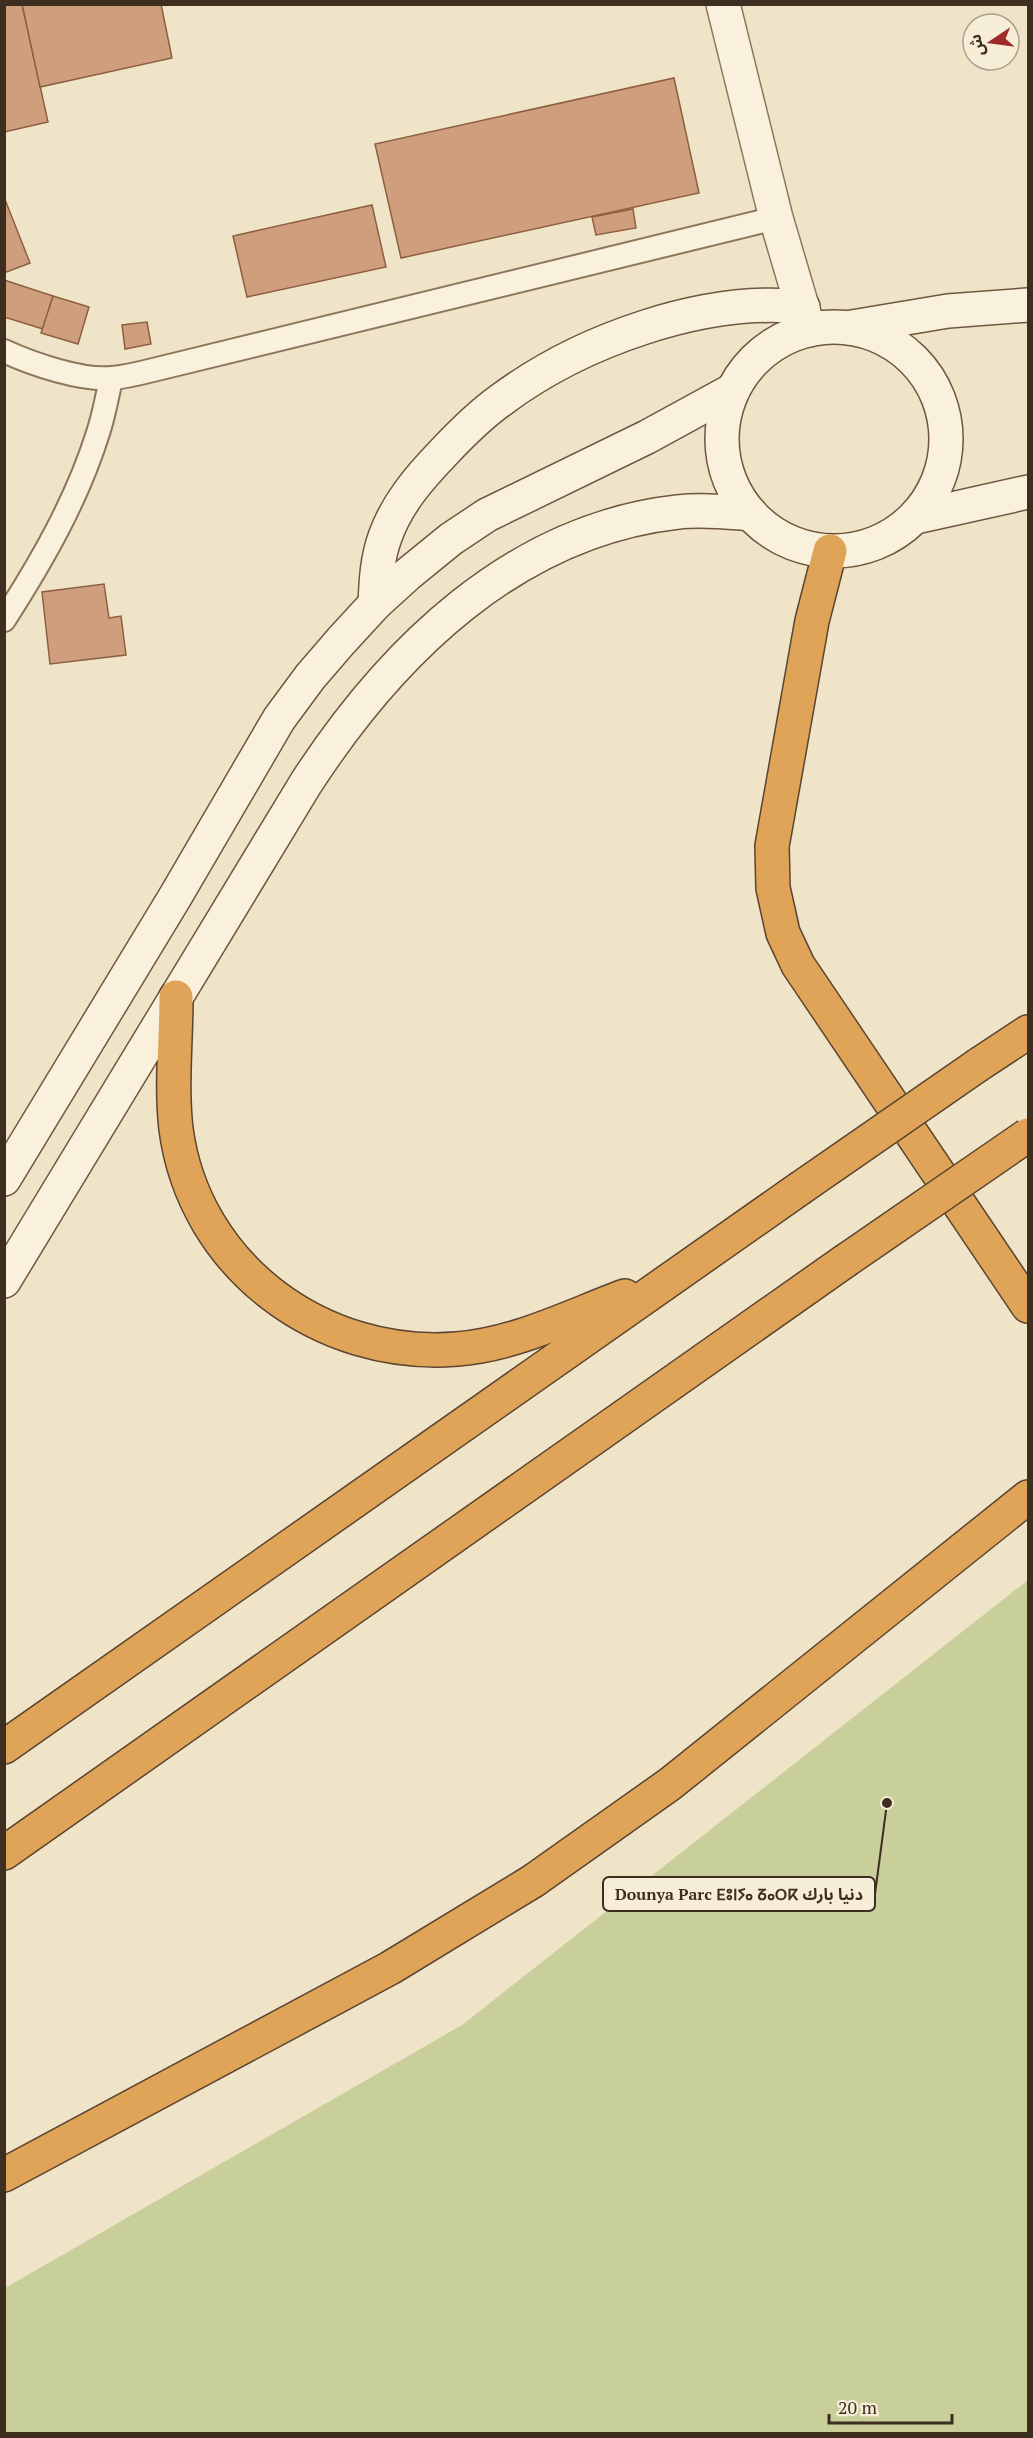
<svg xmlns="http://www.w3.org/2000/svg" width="1033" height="2438" font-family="'PT Serif','Noto Sans Arabic','Noto Sans Tifinagh',serif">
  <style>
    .green { fill: #c9cf9b }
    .building { fill: #cf9f7d; stroke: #8d5f41; stroke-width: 1.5 }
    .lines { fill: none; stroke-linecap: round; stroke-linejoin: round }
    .lane-casing { stroke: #8d765c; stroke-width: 26 }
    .street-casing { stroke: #8d765c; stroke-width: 36 }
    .secondary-casing { stroke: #6f573f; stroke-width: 36 }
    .highway-casing { stroke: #5b4430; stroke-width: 36 }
    .lane { stroke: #faf1dc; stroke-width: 22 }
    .street { stroke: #faf1dc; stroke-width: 33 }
    .secondary { stroke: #faf1dc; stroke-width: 33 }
    .highway { stroke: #e0a458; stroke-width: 33 }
    .highway-bridge-casing { stroke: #5b4430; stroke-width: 36; stroke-linecap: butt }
    .highway-bridge { stroke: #e0a458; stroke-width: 33 }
    .leader { fill: none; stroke: #3d2e20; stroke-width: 2 }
    .callout-dot { fill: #3d2e20; stroke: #f7eed8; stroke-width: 2 }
    .callout { fill: #f7eed8; stroke: #3d2e20; stroke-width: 2 }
    .callout-label { font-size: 16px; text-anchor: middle; font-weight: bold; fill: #3d2e20 }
  </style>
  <rect width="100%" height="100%" fill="#f0e4c8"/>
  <!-- green -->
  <path class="green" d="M1028,1580v853h-1023v-145l457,-263z"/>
  <!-- building -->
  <g class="building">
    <path d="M4,4h18l26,118 -44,10z"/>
    <path d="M22,4h139l11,54 -132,29z"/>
    <path d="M674,78l25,115 -298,65 -26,-114z"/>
    <path d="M4,197l26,66 -26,10z"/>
    <path d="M372,205l14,62 -139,30 -14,-61z"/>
    <path d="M633,209l3,19 -40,7 -4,-18z"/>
    <path d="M4,280l49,16 -10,33 -39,-12z"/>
    <path d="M53,296l36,11 -11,37 -37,-11z"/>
    <path d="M147,322l4,22 -26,5 -3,-24z"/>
    <path d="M104,584l5,34 12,-2 5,39 -76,9 -8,-72z"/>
  </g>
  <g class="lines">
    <!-- lane casing -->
    <g class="lane-casing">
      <g id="lane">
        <path d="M4,351c28,13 78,30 108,27 12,-1 25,-4 37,-7l627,-153"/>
        <path d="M4,620c38,-59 73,-120 94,-187 6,-18 9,-36 13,-54"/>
      </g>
    </g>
    <!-- street casing -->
    <g class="street-casing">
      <path id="street" d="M723,4l53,214 33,112"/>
    </g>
    <!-- secondary casing -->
    <g class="secondary-casing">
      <g id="secondary">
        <path d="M852,327l96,-16 80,-6"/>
        <circle cx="834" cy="439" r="112"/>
        <path d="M916,517l112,-25"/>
        <path d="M375,604c1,-23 2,-45 10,-67 12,-34 35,-60 59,-85 17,-18 36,-37 57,-52 79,-59 203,-104 302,-93"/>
        <path d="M4,1179l171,-282 104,-178 31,-42 31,-36 34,-37 33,-30 43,-35 36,-24 160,-78 86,-47"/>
        <path d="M4,1281l302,-498c85,-131 208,-253 372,-271 24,-3 49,0 73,2"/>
      </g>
    </g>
    <!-- highway casing -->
    <g class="highway-casing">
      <g id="highway">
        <path d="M830,551l-18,70 -40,225 1,42 10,45 15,32 230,341"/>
        <path d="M176,997c0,44 -5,89 0,132 18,137 145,231 281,220 57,-4 114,-33 168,-53"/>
        <path d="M978,1065l50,-33"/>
        <path d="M4,1747l795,-558"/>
        <path d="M4,1853l841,-592"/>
        <path d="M4,2175l386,-207 143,-87 137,-97 358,-287"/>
      </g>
    </g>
    <!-- lane -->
    <use href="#lane" class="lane"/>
    <!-- street -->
    <use href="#street" class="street"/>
    <!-- secondary -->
    <use href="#secondary" class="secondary"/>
    <!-- highway -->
    <use href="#highway" class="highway"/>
    <!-- highway-bridge casing -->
    <g class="highway-bridge-casing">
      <g id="highway-bridge">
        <path d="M799,1189l179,-124"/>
        <path d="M845,1261l183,-126"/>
      </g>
    </g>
    <!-- highway-bridge -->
    <use href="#highway-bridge" class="highway-bridge"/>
  </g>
  <!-- callouts -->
  <path class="leader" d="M887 1803L875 1894"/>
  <circle class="callout-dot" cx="887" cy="1803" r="6"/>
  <rect class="callout" x="603" y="1877" width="272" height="34" rx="6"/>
  <g class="callout-label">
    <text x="739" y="1900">Dounya Parc ⴹⵓⵏⵢⴰ ⵒⴰⵔⴽ دنيا بارك</text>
  </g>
  <!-- border -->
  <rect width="1033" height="2438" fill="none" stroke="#3d2e20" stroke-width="12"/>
  <!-- north arrow -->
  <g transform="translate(991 42) rotate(257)"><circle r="28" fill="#f7eed8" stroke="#ada18e" stroke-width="1.5"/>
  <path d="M0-4.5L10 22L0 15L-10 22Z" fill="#9e2a2b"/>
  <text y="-9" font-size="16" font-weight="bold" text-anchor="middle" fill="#3d2e20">ش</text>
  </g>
  <!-- scale -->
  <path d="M829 2414v9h123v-9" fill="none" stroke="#3d2e20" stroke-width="3"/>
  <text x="838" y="2414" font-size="18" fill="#3d2e20" stroke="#f7eed8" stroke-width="4.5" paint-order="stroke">20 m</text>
</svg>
